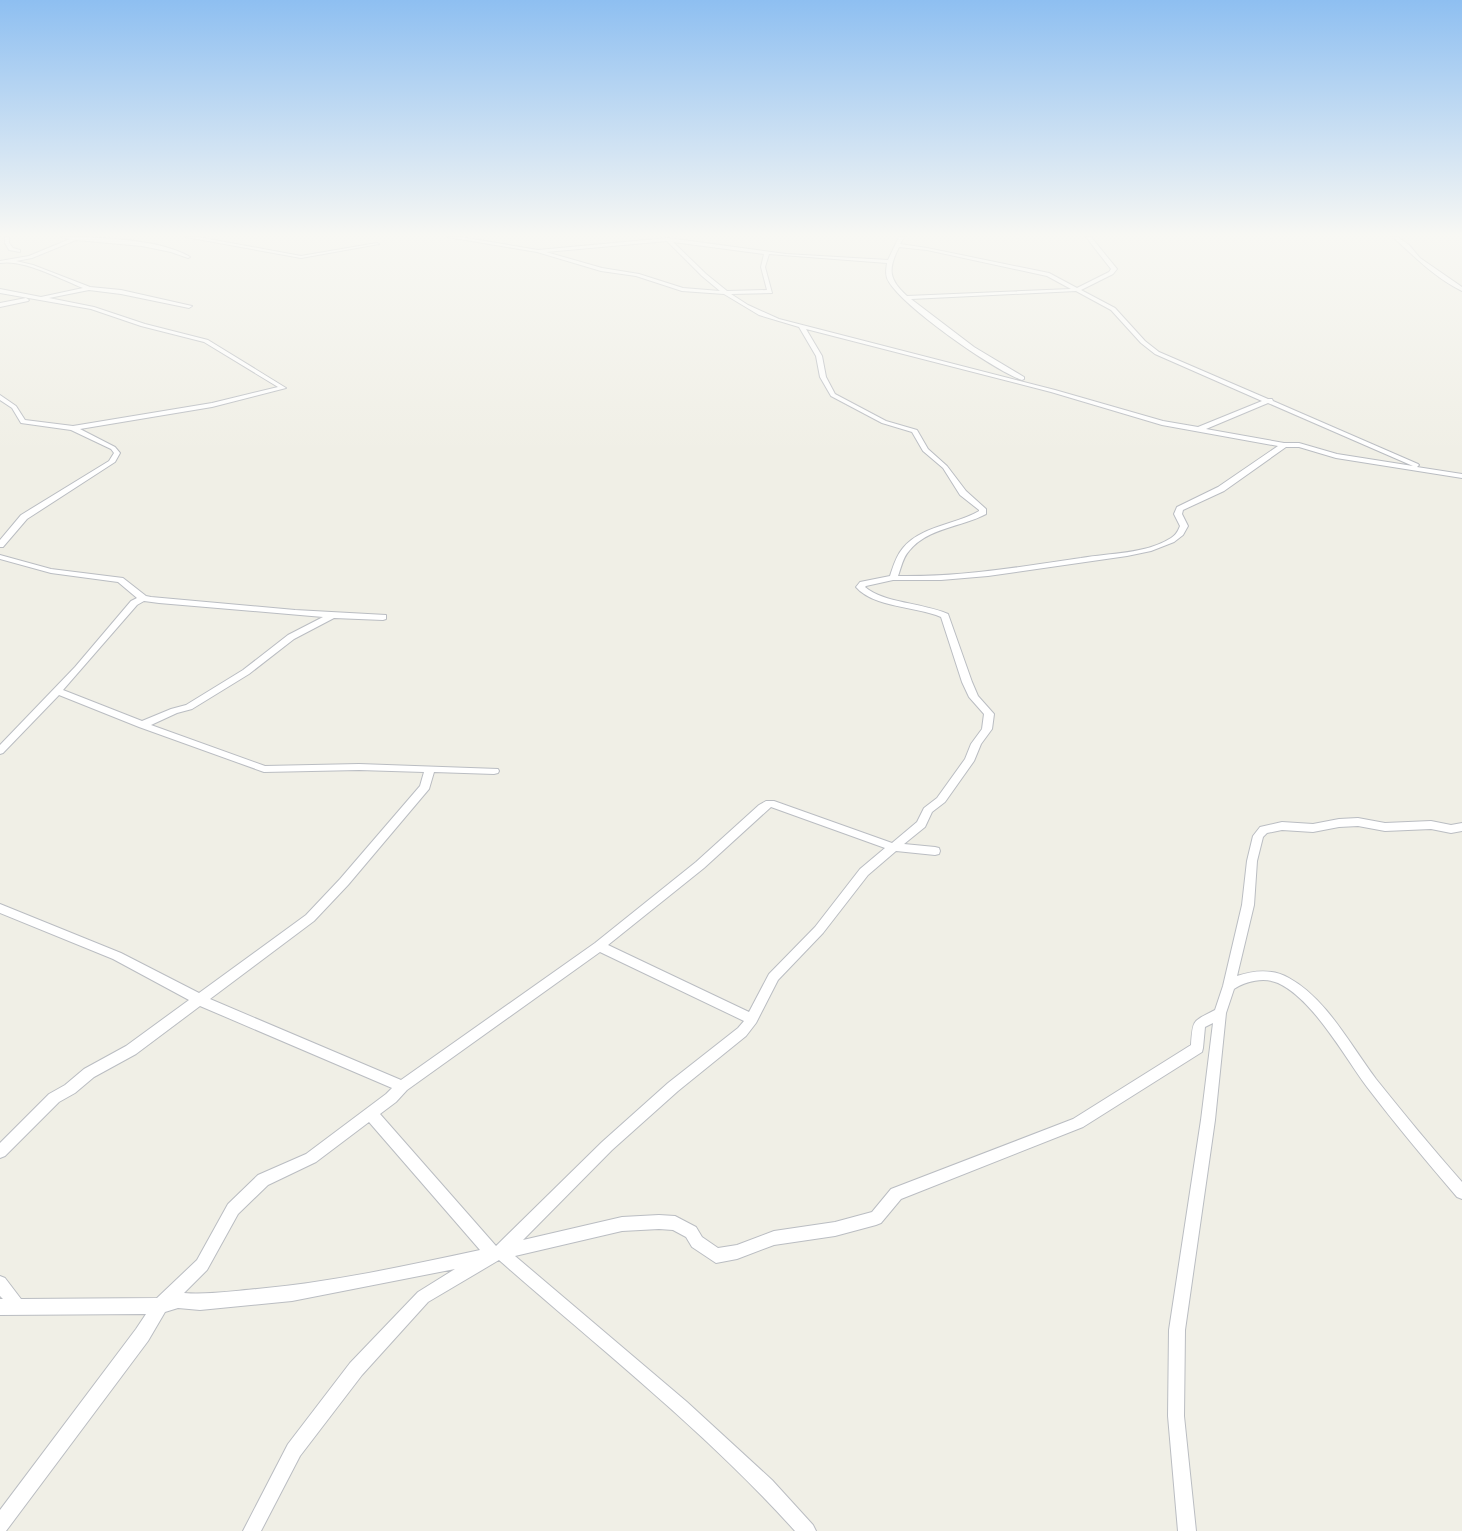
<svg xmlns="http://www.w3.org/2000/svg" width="1462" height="1531" font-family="'IBM Plex Sans',sans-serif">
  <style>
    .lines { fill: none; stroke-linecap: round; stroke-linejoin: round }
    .street-casing { stroke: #babdc2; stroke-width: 2 }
    .street { fill: #fff; fill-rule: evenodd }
  </style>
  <rect width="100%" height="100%" fill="#f0efe6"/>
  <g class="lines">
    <!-- street casing -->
    <g class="street-casing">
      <g id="street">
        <path d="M5,237h4v6l4,5 7,2v2l-11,-2 -4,-7z"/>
        <path d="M61,237c35,0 100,2 129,20l-2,1 -17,-6 -29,-6 -66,-6 -44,18 -16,3 17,4 57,22 31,3 71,16 -3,2 -68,-14 -32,-4 -40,8 45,9 51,17 63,16 78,48 -74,19 -132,22 35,18 5,6 -5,9 -88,57 -24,28h-3v-7l21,-25 88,-54 5,-8 -3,-4 -40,-19 -50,-7 -9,-15 -12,-8v-5l16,11 9,14 48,6 139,-23 66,-16 -74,-45 -63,-16 -50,-17 -91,-16v-4l41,8 42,-9c-23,-9 -59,-29 -83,-25v-2l29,-5 41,-17z"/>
        <path d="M186,237h12l103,19 76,-13 2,1 -78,14z"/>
        <path d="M448,237h13l77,13 130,-12 118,16 102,6 11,-23h5l-4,7 27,4 122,25 28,15 32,-16 2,-3 -25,-32h5l26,32 -4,5 -32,16 34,18 30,33 14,11 109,47h4l1,2 145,63 1,1 -2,2 45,7v4l-126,-20 -37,-11h-13l-62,44 -41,19 -1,4 6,12 -5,9 -9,7 -23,9 -24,5 -139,20 -47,4h-48l-27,6 -1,1c18,16 59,16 83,27l24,68 6,14 16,18 -2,15 -11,15 -7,17 -29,41 -13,10 -7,15 -21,17 31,3 4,1 1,3 -1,3 -4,1 -39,-4 -28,24 -45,58 -45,47 -22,43 -10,13 -68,55 -66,59 -89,90 99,-23 37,-2 16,1 21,11 6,10 16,11 19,-3 37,-14 61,-9 37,-10 19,-23 182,-70 118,-74c2,-26 1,-23 24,-35l8,-24 19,-81 5,-44 6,-25 7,-9 22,-5 31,2 26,-5 19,-1 27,5 46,-2 20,4 11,-2v8l-11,2 -20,-4 -46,2 -27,-5 -19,1 -26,5 -31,-2 -15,3 -4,4 -6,24 -3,44 -17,71c18,-6 36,-7 52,2 37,20 62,68 87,101 28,35 56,69 86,103v17l-5,-2c-31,-36 -61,-72 -90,-110 -23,-31 -54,-88 -89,-104 -14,-6 -32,-2 -44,6l-8,24 -11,107 -30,210 -1,86 12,115h-18l-10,-115 1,-86 32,-210 12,-97 -8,4 -2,21 -1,4 -119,75 -182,72 -20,24 -5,2 -41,11 -61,9 -37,14 -21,4 -24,-16 -6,-10 -13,-7 -14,-1 -37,2 -107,25 172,146 85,78 41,45 3,6h-21c-89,-99 -196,-183 -296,-271l-71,42 -66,73 -62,81 -39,75h-18l45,-87 62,-81 68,-71 37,-23 -163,32 -92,9 -22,-2 -13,4 -17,29 -142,190h-6v-21l136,-181 10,-15 -146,1v-16h3l-3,-3v-20l5,2 16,21 136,-1 40,-38 31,-56 30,-29 48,-21 80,-60 6,-6 -192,-82 -64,48 -42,23 -19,16 -16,9 -54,54 -5,2v-15l49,-49 16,-9 19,-16 42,-23 63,-46 -76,-41 -113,-46v-9l121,49 78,40 107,-78 34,-36 80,-93 4,-14 -65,-2 -95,2 -125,-45 -80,-32 -56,58 -3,1v-9l75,-78 56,-66 6,-3 -19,-16 -67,-9 -51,-14v-4l51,14 72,9 23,18 5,1 144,13 91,5v4l-3,1 -49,-2 -40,21 -45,35 -57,35 -15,4 -26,12 114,41 94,-2 139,5 1,2 -1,2 -4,1 -60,-2 -5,17 -81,96 -34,36 -104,78 191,81 194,-137 101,-81 63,-57 7,-4h8l118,42 25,-21 7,-14 13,-10 28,-39 6,-15 11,-15 2,-15 -15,-17 -7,-15 -21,-65c-25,-11 -67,-9 -85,-30l4,-5 30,-6c3,-9 6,-20 13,-28 18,-22 52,-23 76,-37v-1l-19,-15 -17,-27 -20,-17 -11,-19 -30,-9 -51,-27 -11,-19 -4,-21 -17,-29 -40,-12 -35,-21 -42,-3 -46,-15 -35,-5 -64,-19zM667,241l35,35 18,15 -37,-3 -44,-14 -37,-6 -56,-16zM673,242l91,12 -3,13 6,23 -40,1 -21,-17zM899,247l28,3 120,26 24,13 -164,7c-19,-17 -19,-27 -8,-49zM769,254l118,9c-1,7 -2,13 2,19 16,26 103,87 133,98l2,-1v-2l-50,-30 -63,-48 165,-8 35,19 30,33 14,11 107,47 -64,26 -35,-6 -108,-31 -276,-71 -31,-14 -17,-11 41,-1 -7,-26zM806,329l245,63 111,33 116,21 -60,41 -41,20 -3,7 6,12c-2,5 -4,9 -9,12 -25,16 -61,15 -90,20 -61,9 -121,19 -183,18 3,-8 5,-19 11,-25 18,-23 53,-24 77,-37v-5l-20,-18 -19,-25 -19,-17 -11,-19 -31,-9 -51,-27 -9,-17 -4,-21zM1268,403l145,63 -76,-12 -38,-11h-15l-78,-14zM144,601l15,2 164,14 -35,18 -45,35 -57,35 -15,4 -29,12 -79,-31 74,-85zM771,807l114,41 -25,21 -45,58 -46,47 -20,38 -141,-67 96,-77zM600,952l144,69 -6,7 -70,55 -66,59 -106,104 -116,-132 16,-12 11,-12zM369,1122l111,128c-74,16 -148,32 -223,39 -24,2 -49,6 -73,4l23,-23 31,-56 30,-29 48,-23z"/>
        <path d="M1393,237h5l11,8 11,13 42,29v4c-27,-13 -48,-35 -69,-54z"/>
        <path d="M26,298l3,2 -1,1 -28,6v-4z"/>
      </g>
    </g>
    <!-- street -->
    <use href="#street" class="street"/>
  </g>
  <!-- sky -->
  <linearGradient id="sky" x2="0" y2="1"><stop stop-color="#8ebff1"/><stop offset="0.52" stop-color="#f8f8f4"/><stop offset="1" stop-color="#f8f8f4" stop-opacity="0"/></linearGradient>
  <rect width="1462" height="452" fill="url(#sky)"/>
</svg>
